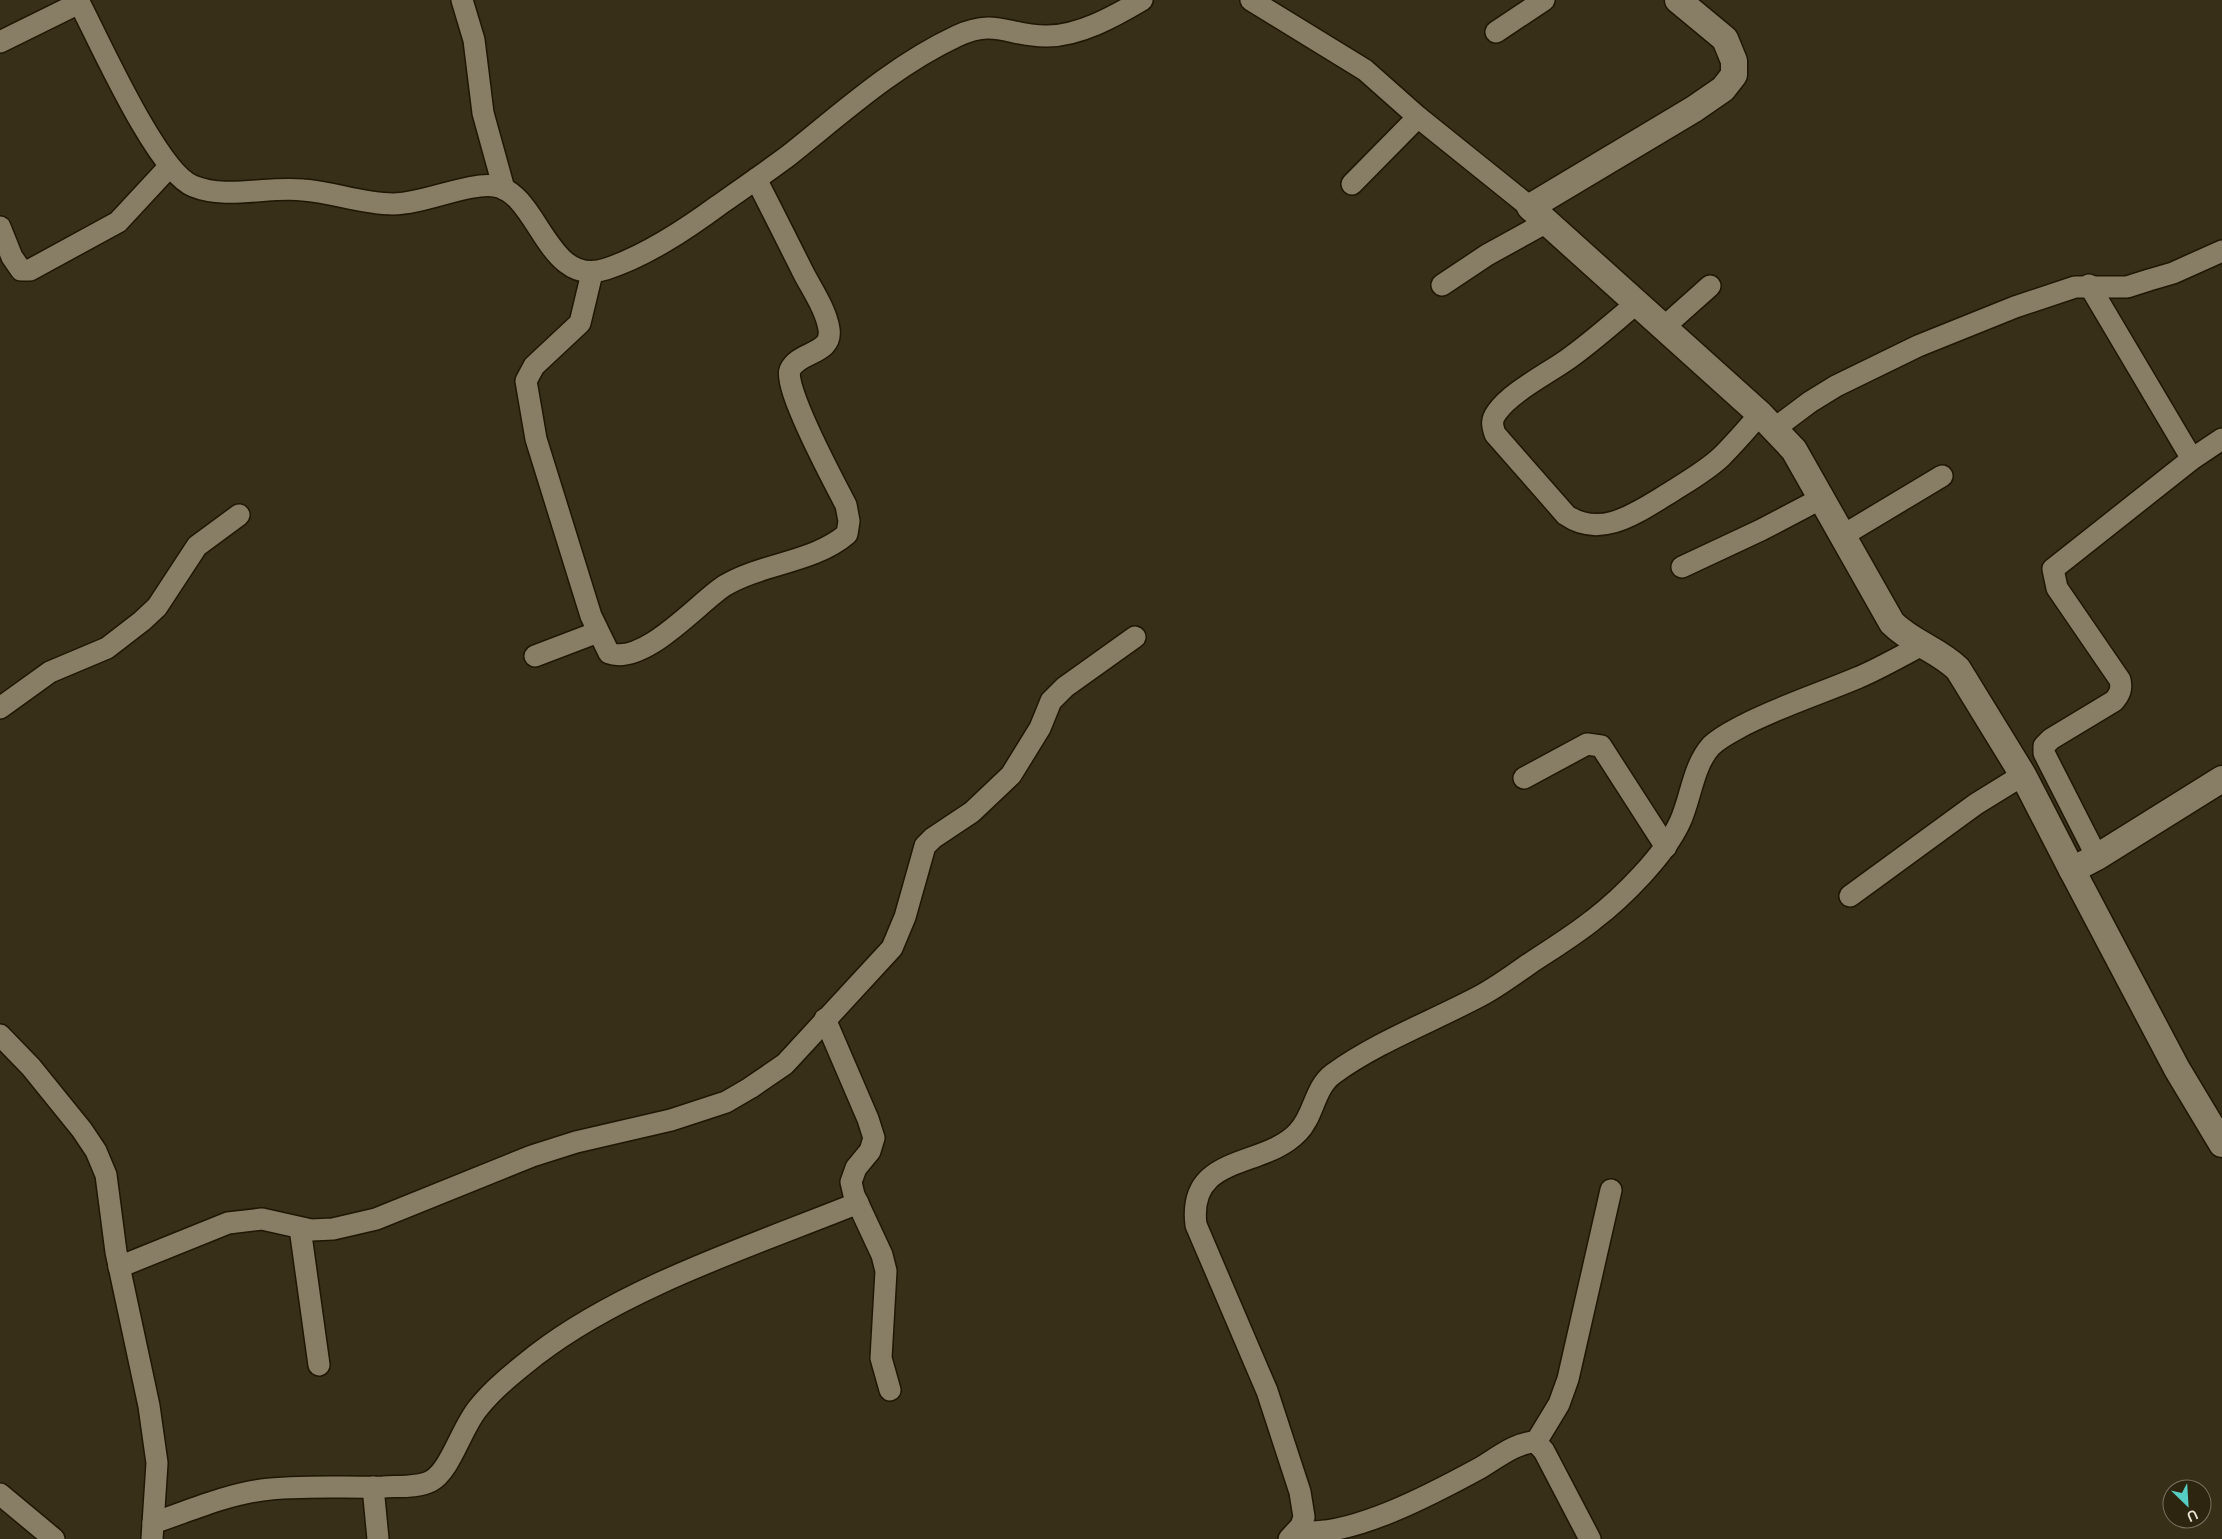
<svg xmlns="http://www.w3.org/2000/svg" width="2222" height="1539" font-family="'Nunito Sans',sans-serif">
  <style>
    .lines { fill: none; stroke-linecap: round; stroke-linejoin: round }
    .minor-casing { stroke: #1f1703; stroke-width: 24 }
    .tertiary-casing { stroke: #1f1703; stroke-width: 29 }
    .minor { stroke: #877e65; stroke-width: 21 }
    .tertiary { stroke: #877e65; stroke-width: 26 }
  </style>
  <rect width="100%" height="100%" fill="#382f19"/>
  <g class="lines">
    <!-- minor casing -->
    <g class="minor-casing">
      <g id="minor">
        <path d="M78,0c20,38 79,172 115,186 34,14 74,0 110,4 30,2 59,14 90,14 30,0 76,-22 102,-18 44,7 52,103 111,83 40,-13 79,-39 113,-64 23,-16 46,-32 69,-49 54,-43 105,-90 169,-120 39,-18 51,0 88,0 33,1 70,-20 97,-36"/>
        <path d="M462,0l12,40 9,73 21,76"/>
        <path d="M1251,0l114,70 53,47 112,90"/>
        <path d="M1496,32l48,-32"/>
        <path d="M0,42l79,-39"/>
        <path d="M1352,184l66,-67"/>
        <path d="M0,227l12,30 9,13h9l88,-48 51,-55"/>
        <path d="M592,273l-12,50 -46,43 -8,15 10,58 55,177 18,37c35,13 89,-50 115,-67 38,-23 89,-23 123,-52l2,-13 -3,-16c-11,-21 -63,-118 -56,-135 8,-19 43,-15 39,-41 -3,-19 -16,-38 -25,-55 -16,-32 -32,-64 -48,-95"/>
        <path d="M1442,285l45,-30 58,-32"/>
        <path d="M2089,285l103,174"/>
        <path d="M1637,303c-23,19 -45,39 -69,56 -21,15 -57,33 -71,53 -6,8 -5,13 -2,22l71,81c36,25 73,-4 105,-23 17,-11 35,-21 50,-35 14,-14 27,-29 39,-43"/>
        <path d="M1664,327l46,-41"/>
        <path d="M1774,429l36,-27 26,-16 82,-40 97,-39 60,-20h52l22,-7 24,-7 49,-22"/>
        <path d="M1842,536l100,-60"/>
        <path d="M1682,567l79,-37 61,-32"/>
        <path d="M535,656l63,-24"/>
        <path d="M0,708l50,-36 57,-24 35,-27 15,-14 40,-61 42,-31"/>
        <path d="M1524,778l63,-34 14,2 65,101"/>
        <path d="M2097,857l-53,-104v-7l7,-7 63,-38c6,-7 8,-12 6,-21l-63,-92 -4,-19 139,-110 30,-20"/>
        <path d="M1850,896l126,-92 47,-29"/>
        <path d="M825,1019l43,100 6,19 -4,13 -14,17 -5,14 3,13 28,60 4,16 -5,87 9,32"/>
        <path d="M0,1035l31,32 51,63 14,21 10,24 10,77 33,154 8,57 -5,76"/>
        <path d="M300,1228l19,137"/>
        <path d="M119,1267l109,-44 34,-4 49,11 22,-1 43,-10 156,-63 44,-14 95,-22 55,-18 24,-14 35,-24 107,-116 13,-31 20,-71 8,-8 39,-26 39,-37 29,-47 11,-27 14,-14 70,-50"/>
        <path d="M1536,1442l23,-38 9,-25 43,-189"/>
        <path d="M373,1487l5,52"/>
        <path d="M0,1494l54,45"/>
        <path d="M153,1523c36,-12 72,-28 109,-33 40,-5 81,-2 121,-3 15,-1 35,1 48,-6 20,-11 31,-55 48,-74 15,-19 38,-37 57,-52 88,-68 218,-110 322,-152"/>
        <path d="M1299,1531c50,8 137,-39 181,-63 17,-10 36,-26 56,-26l8,9 46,88"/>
        <path d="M1289,1539l12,-13 3,-9 -4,-25 -33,-101 -71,-166c-9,-72 68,-56 102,-93 16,-16 16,-44 35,-58 44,-32 98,-52 147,-78 17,-9 33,-21 49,-32 21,-14 44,-28 64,-44 29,-22 72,-65 87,-98 11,-24 13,-56 31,-76 9,-9 22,-15 33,-21 37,-19 75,-31 113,-47 22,-9 44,-22 65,-33"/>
      </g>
    </g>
    <!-- tertiary casing -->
    <g class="tertiary-casing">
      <g id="tertiary">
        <path d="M1678,0l47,39 9,22v14l-11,14 -29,20 -164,98 230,207 34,36 98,173c20,20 47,27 66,46l65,106 49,95"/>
        <path d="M2222,779l-125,78 -25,13 105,199 45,75"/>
      </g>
    </g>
    <!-- minor -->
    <use href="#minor" class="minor"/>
    <!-- tertiary -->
    <use href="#tertiary" class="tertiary"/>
  </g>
  <!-- north arrow -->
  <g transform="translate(2187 1504) rotate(155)"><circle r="24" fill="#2d250f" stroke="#79725f"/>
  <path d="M0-4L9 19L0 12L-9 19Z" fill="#56cec3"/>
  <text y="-8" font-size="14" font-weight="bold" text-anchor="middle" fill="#ebe6d8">U</text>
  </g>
</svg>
